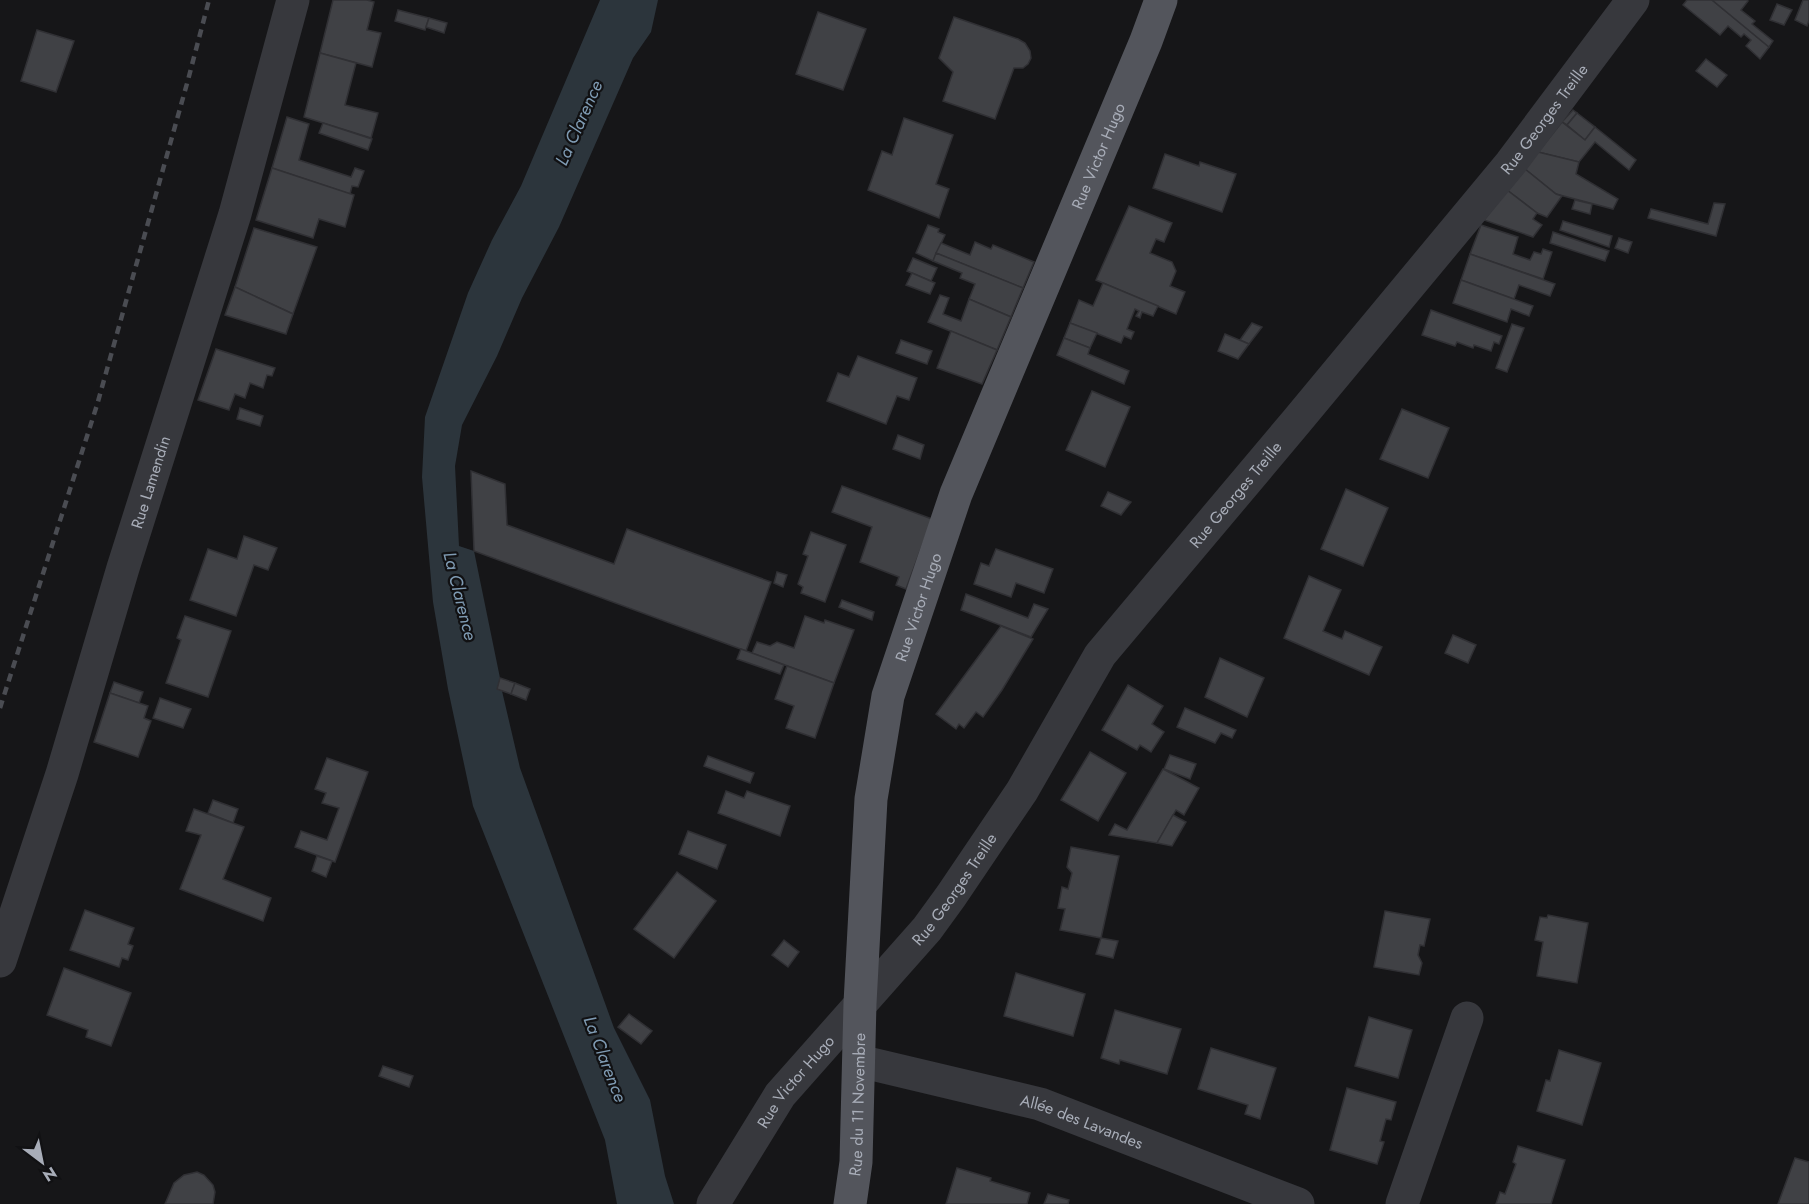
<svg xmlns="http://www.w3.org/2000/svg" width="1809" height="1204" font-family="Jost,sans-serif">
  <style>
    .water { fill: #2c353c }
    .building { fill: #404145; stroke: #303034; stroke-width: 1.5 }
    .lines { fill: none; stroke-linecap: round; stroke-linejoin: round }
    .minor { stroke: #37383d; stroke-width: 33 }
    .major { stroke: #53555c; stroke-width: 33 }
    .rail { stroke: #4a4c52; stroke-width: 4.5; stroke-dasharray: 8 6; stroke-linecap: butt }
    .labels { text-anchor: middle; stroke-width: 4.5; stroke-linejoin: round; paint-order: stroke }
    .street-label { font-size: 16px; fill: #a8adb8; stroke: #111113 }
    .water-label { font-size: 18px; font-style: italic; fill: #7f9bb3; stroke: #111113 }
  </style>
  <rect width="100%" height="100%" fill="#161618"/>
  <!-- water -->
  <path class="water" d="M600,0h58l-7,32 -18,26 -74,169 -37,71 -25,58 -35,69 -7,41 4,80 15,5 26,127 -3,11 5,2 18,77 94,260 36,72 15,76 9,28h-57l-12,-64 -132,-334 -25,-117 -15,-87 -11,-125 3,-60 43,-124 24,-53 29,-54z"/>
  <!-- building -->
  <g class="building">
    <path d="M333,0h34l7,2 -7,28 14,3 -9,34 -52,-14z"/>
    <path d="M1687,0h25l57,47 -9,12 -14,-13 5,-6 -7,-6 -3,3 -13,-11 -8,9 -37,-30z"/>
    <path d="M1712,0h35l1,1 -7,9 14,11 -3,3 21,17 -4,6z"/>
    <path d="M1803,0h6v20l-2,6 -12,-6z"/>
    <path d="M1777,4l15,6 -8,15 -14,-5z"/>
    <path d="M398,10l31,8 -4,12 -30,-9z"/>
    <path d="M818,12l48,17 -23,61 -47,-16z"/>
    <path d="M954,17l64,22 7,4 5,8 1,7 -3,6 -5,4h-9l-19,51 -52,-18 10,-29 -14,-14z"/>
    <path d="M429,18l18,5 -3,10 -18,-6z"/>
    <path d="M37,30l37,11 -18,51 -35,-11z"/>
    <path d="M320,53l36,10 -11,42 33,8 -7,25 -67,-21z"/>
    <path d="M1706,59l21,16 -10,12 -21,-16z"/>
    <path d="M1573,110l4,3 -10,12 -5,-3z"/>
    <path d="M1577,113l18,14 -10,13 -18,-15z"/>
    <path d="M287,117l22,7 -10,36 52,17 4,-9 9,3 -6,16 -6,-1 -2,8 -78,-26z"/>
    <path d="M904,118l49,17 -17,49 13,5 -10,29 -71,-28 14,-39 10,4z"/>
    <path d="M1562,122l23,18 10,-13 41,33 -7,10 -34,-28 -16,20 -41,-10z"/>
    <path d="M323,123l49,16 -4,11 -49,-17z"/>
    <path d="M1538,152l41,10 -3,12 42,25 -5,10 -57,-15 -31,-25z"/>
    <path d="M1165,154l34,12 1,-4 36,12 -14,38 -69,-24z"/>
    <path d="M272,168l82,27 -9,32 -26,-8 -6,19 -57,-18z"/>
    <path d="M1525,169l31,25 6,2 -15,21 -10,-4 -30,-23z"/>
    <path d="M1507,190l30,23 -4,6 9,6 -9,12 -49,-17z"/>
    <path d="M1575,200l17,4 -2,10 -18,-5z"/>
    <path d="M1714,203l11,1 -9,32 -68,-18 3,-9 57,15z"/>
    <path d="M1129,206l43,17 -8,19 -8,-3 -6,14 22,9 4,9 -6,15 15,6 -9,22 -80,-34z"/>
    <path d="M1563,221l49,15 -3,11 -49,-17z"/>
    <path d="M928,225l11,4 -1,3 7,3 -12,26 -17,-8z"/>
    <path d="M1481,225l37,12 -5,17 17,6 4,-8 7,2 2,-5 9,3 -9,27 -73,-25z"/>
    <path d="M254,228l63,19 -24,67 -58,-27z"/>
    <path d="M1553,232l56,19 -4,10 -55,-18z"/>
    <path d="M1619,238l13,4 -4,11 -13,-5z"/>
    <path d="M975,242l16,7 2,-4 41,17 -11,26 -87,-35 5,-10 29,12z"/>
    <path d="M936,253l87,35 -12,29 -42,-18 6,-15 -15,-6 2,-5 -29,-12z"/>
    <path d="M1470,254l85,30 -5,12 -31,-11 -5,14 -53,-19z"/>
    <path d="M913,258l24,10 -6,13 -24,-10z"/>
    <path d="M912,273l23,10 -5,11 -24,-9z"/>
    <path d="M1461,280l72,26 -4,10 -18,-7 -4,13 -54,-19z"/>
    <path d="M1103,283l55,23 -5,10 -11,-4 -2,6 -4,-2 3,-5 -4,-2 -8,20 7,3 -3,7 -7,-3 -3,7 -51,-20 9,-23 14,6z"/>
    <path d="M235,287l58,27 -7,20 -61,-19z"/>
    <path d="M940,295l9,3 -6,16 18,7 8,-22 42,18 -14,33 -69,-28z"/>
    <path d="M1431,310l71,26 -3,8 -5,-2 -3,9 -17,-6 -1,3 -16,-6 -2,4 -33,-11z"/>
    <path d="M1070,323l27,10 -7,15 -26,-10z"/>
    <path d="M1252,323l10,4 -13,17 -9,-4z"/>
    <path d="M1512,324l12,4 -17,44 -11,-4z"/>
    <path d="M951,331l46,19 -15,34 -45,-16z"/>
    <path d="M1225,334l24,10 -11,15 -20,-8z"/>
    <path d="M1064,338l26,10 -2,6 41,17 -5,13 -67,-29z"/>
    <path d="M901,340l31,11 -5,13 -31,-11z"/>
    <path d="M216,349l59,19 -3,8 -5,-1 -4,13 -13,-5 -5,15 -10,-4 -6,16 -31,-10z"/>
    <path d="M858,356l59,22 -8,22 -12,-4 -11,28 -59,-23 11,-28 11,4z"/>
    <path d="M1092,391l38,16 -25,60 -39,-17z"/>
    <path d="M240,408l23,8 -3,10 -23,-7z"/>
    <path d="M1402,409l47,19 -21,50 -48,-19z"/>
    <path d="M898,435l26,10 -4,14 -27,-10z"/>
    <path d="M471,471l34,13 2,41 107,39 13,-35 144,53 -25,69 -272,-100z"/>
    <path d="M842,486l90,33 -26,70 -10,-4 3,-8 -39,-15 12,-35 -40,-15z"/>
    <path d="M1346,489l42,19 -25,58 -42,-17z"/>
    <path d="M1108,492l23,10 -10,13 -20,-9z"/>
    <path d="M811,532l35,13 -21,57 -24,-9 2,-6 -5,-3 10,-28 -5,-2z"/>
    <path d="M244,536l33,12 -9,22 -14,-5 -18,51 -46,-16 18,-51 29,10z"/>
    <path d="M996,549l57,20 -9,24 -28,-10 -5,14 -37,-13 7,-21 8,3z"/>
    <path d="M777,572l10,3 -4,12 -9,-4z"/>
    <path d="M1309,576l32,14 -18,41 19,8 3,-8 37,16 -13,28 -85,-37z"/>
    <path d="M966,594l62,24 6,-14 14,5 -17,28 -70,-27z"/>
    <path d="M842,600l32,12 -2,8 -33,-13z"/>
    <path d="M185,616l46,15 -23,66 -42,-14 15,-43 -4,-2z"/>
    <path d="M805,616l19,7 1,-3 29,10 -20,53 -82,-30 5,-11 13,4 7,-4 17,6z"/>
    <path d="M1001,626l32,13 -31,51 -19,27 -7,-5 -12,16 -5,-4 -3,5 -20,-15z"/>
    <path d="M1453,635l23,10 -8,18 -23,-10z"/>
    <path d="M741,649l43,16 -4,9 -43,-15z"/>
    <path d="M1220,658l44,20 -17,39 -42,-20z"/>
    <path d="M787,666l47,17 -19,55 -29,-10 8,-22 -19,-7z"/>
    <path d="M500,678l15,5 -4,11 -14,-5z"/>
    <path d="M114,682l29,10 -4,11 -29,-10z"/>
    <path d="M515,683l15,6 -4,11 -15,-6z"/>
    <path d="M1128,685l35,21 -11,18 12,8 -13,20 -11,-7 -3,5 -35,-20z"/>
    <path d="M110,693l38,13 -4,12 7,3 -13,36 -44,-15z"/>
    <path d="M160,698l31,11 -8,19 -30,-10z"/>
    <path d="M1185,708l51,22 -4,8 -11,-5 -6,10 -38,-16z"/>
    <path d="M1090,752l36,21 -28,48 -37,-21z"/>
    <path d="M1170,755l26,9 -6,15 -26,-10z"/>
    <path d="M708,756l46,17 -4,10 -46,-17z"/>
    <path d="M327,758l41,14 -33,90 -40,-15 6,-16 26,9 12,-32 -17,-5 4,-10 -11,-4z"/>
    <path d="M1163,769l36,19 -15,27 -8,-5 -19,33 -48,-8 6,-11 12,6z"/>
    <path d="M726,791l18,7 3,-7 43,15 -10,30 -62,-23z"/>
    <path d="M213,800l25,9 -5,14 -25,-10z"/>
    <path d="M194,809l50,18 -21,52 48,19 -8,23 -83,-32 21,-54 -15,-4z"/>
    <path d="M1173,815l13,7 -14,24 -15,-3z"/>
    <path d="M688,831l38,14 -9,24 -38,-15z"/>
    <path d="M1071,847l48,9 -18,82 -41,-8 5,-21 -7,-1 4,-21 6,2 4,-16 -5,-6z"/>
    <path d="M317,856l15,5 -6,16 -14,-6z"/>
    <path d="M677,872l39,29 -42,57 -40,-29z"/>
    <path d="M85,910l49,18 -6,16 5,2 -5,14 -6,-2 -3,9 -49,-17z"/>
    <path d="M1385,911l45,8 -6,27 -4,-1 -2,10 4,8 -3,12 -45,-8z"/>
    <path d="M1548,915l40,8 -11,60 -40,-7 6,-34 -8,-2 5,-23 7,1z"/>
    <path d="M1101,938l17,3 -5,17 -17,-4z"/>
    <path d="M784,940l15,12 -11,15 -16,-12z"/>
    <path d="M64,968l67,25 -20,53 -25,-9 2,-7 -41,-15z"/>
    <path d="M1016,973l69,21 -12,42 -69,-20z"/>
    <path d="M1115,1010l66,19 -14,45 -47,-14 -1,4 -18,-6z"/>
    <path d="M629,1014l23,17 -11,13 -23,-17z"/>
    <path d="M1369,1017l43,13 -14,48 -43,-12z"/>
    <path d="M1211,1048l65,20 -16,51 -15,-5 3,-9 -50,-16z"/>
    <path d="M1559,1050l42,13 -19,62 -45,-14 9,-31 4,1z"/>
    <path d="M383,1066l30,10 -4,11 -30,-11z"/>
    <path d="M1347,1088l49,14 -5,18 -5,-1 -6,22 4,1 -7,22 -47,-14z"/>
    <path d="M1518,1146l47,14 -14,44h-55l4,-12 5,2 11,-30 -3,-2z"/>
    <path d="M1795,1158l14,4v42h-31z"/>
    <path d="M957,1168l34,10 -1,3 40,12 -3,11h-81z"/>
    <path d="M197,1172l7,3 9,10 2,7 -2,12h-48l9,-21 10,-8z"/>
    <path d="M1048,1194l21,6 -1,4h-24z"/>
  </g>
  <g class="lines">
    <!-- minor -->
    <g class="minor">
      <path id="s1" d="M0,961l62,-187 61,-206 112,-354 58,-214"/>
      <path id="s2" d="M859,1061l181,43 258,100"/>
      <path id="s3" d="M713,1204l67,-109 147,-166 24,-33 71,-105 78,-136 196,-233 215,-259 122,-163"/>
      <path d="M1402,1204l65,-186"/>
    </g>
    <!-- major -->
    <path class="major" id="s4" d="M850,1204l6,-42 4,-159 11,-204 17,-103 68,-202 190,-453 15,-41"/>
    <!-- rail -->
    <path class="rail" d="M0,708l97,-303 91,-325 21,-80"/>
  </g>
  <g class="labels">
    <!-- street labels -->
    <g class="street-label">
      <text dy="6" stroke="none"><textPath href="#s3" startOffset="1370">Rue Georges Treille</textPath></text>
      <text dy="6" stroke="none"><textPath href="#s4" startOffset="1090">Rue Victor Hugo</textPath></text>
      <text dy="6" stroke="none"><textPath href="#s1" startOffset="502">Rue Lamendin</textPath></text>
      <text dy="6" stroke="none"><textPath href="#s3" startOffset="884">Rue Georges Treille</textPath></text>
      <text dy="6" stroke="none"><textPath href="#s4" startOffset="604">Rue Victor Hugo</textPath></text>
      <text dy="6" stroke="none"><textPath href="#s3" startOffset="398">Rue Georges Treille</textPath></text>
      <text dy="6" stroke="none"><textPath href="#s3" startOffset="148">Rue Victor Hugo</textPath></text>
      <text dy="6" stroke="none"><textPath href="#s4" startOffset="100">Rue du 11 Novembre</textPath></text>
      <text dy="6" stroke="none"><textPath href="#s2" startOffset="231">Allée des Lavandes</textPath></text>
    </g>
    <!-- water labels -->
    <g class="water-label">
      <text transform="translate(579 123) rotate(-66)" y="6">La Clarence</text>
      <text transform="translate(460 596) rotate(76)" y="6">La Clarence</text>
      <text transform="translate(605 1059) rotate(69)" y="6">La Clarence</text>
    </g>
  </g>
  <!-- north arrow -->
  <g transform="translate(42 1162) rotate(148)" stroke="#111113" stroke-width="4.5" paint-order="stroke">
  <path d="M0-4.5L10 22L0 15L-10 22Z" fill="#a8adb8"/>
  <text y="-9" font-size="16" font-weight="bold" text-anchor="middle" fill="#a8adb8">N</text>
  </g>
</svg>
